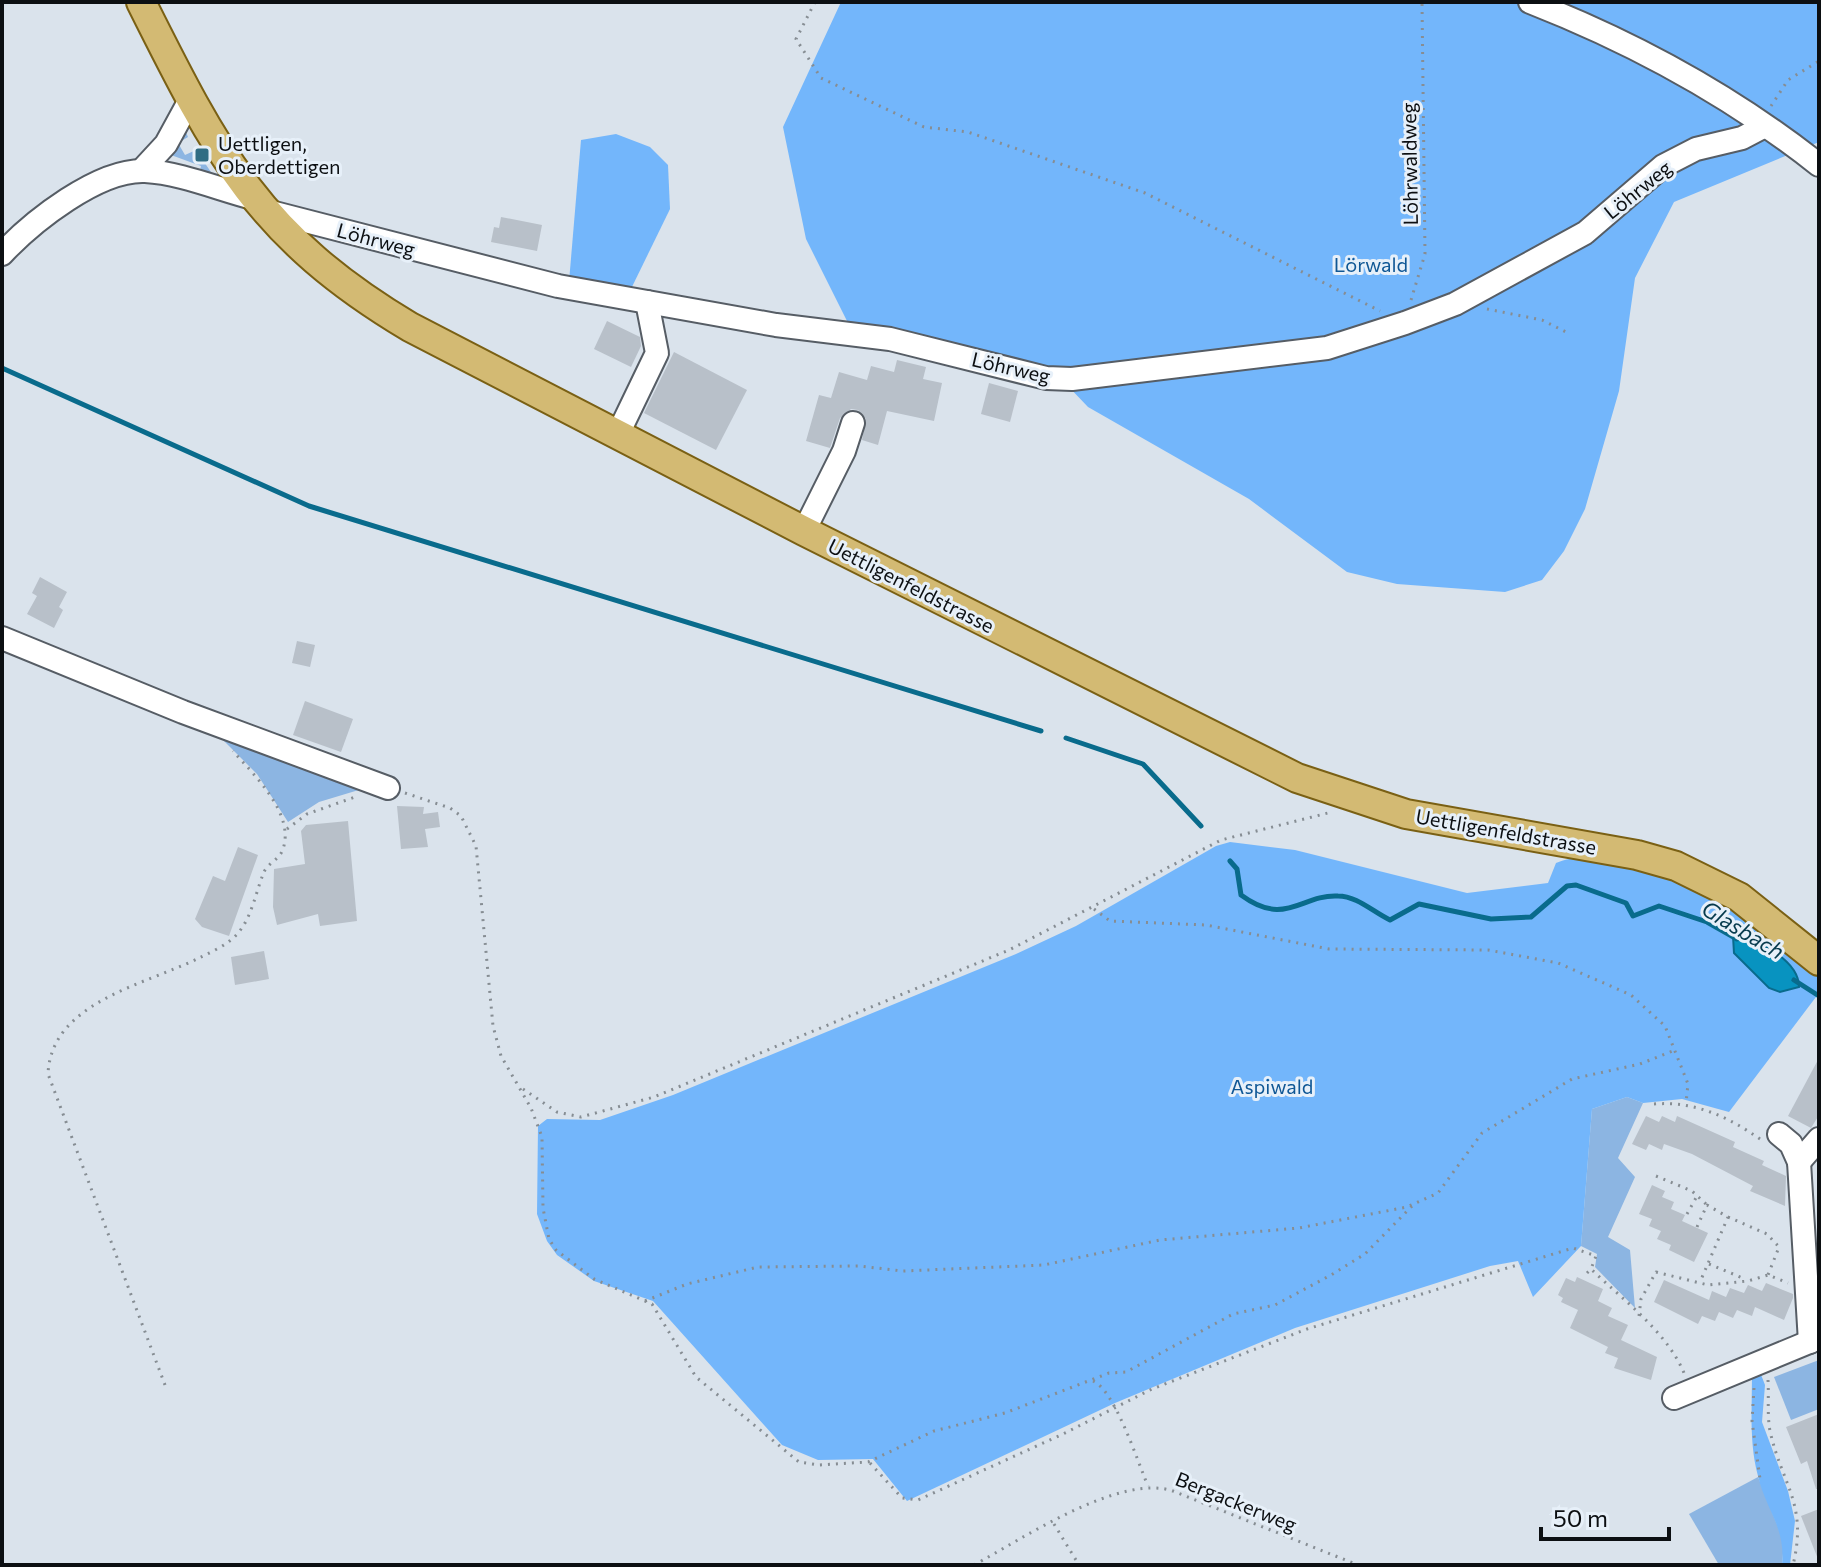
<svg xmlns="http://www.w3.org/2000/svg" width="1821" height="1567" font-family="Commissioner,sans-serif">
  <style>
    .green { fill: #8cb5e2 }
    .forest { fill: #73b6fb }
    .water { fill: #0893c0; stroke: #096b8c; stroke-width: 2 }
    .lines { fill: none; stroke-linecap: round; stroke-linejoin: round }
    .stream { stroke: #096b8c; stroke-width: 5 }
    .building { fill: #b8c0c9 }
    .minor-casing { stroke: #565d65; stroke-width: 26 }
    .major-casing { stroke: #7a6014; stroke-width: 32 }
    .path { stroke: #868d93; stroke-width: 3; stroke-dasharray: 2 6; stroke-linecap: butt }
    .minor { stroke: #fff; stroke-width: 22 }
    .major { stroke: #d3ba73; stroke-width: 28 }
    .poi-dot { fill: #306c83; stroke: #e7f0f9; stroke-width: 3 }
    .labels { text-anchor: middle; stroke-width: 6; stroke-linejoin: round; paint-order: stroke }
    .poi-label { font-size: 20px; fill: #0c0f12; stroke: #e7f0f9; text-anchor: start }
    .street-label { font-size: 20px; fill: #0c0f12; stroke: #e7f0f9 }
    .park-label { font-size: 20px; fill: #0f5795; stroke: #e7f0f9 }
    .water-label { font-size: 22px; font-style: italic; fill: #063a4d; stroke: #e7f0f9 }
  </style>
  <rect width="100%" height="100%" fill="#dae3ec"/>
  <!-- green -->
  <g class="green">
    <path d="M185,130l3,7 -10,6 7,12 11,-5 21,31 -18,-5 2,-10 -30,-11 -6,11 -2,-8z"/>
    <path d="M208,725l154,64 -43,13 -31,20 -31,-48z"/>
    <path d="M1627,1097l16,6 -25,55 17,19 -27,60 22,13 5,58 -40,-41 2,-13 -16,-8 11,-137z"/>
    <path d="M1819,1360v49l-28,11 -17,-43z"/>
    <path d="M1758,1477l26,65 -2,23h-63l-30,-51z"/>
  </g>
  <!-- forest -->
  <g class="forest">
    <path d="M841,2h978v140l-145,60 -39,76 -16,113 -34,118 -21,42 -22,29 -37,12 -108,-8 -50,-12 -98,-73 -161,-92 -21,-22 -216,-56 -45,-90 -23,-112z"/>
    <path d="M616,134l34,13 18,18 2,44 -41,84 -60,-11 12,-142z"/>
    <path d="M1230,842l65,8 172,43 81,-10 8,-20c51,-22 152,27 198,55 23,14 44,39 65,57v18l-90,119 -47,-13 -39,4 -16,-6 -35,12 -11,137 -48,51 -15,-36 -28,5 -195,62 -180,75 -208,98 -34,-42 -55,1 -36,-15 -129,-144 -59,-20 -37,-26 -10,-14 -10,-27 1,-88 9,-7 53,1 73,-25 343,-141 60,-28 140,-80z"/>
    <path d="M1760,1372l5,13 -3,37 26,69 7,30 -5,44h-8c4,-37 -16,-55 -24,-89 -9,-33 -6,-68 -6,-101z"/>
  </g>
  <!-- water -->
  <path class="water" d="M1733,936c23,2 66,24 66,51l-19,5 -11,-4 -35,-35z"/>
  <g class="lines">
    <!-- stream -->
    <g class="stream">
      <path d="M2,368l307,138 732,225"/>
      <path d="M1066,738l77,26 58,62"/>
      <path d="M1230,861l7,8 4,26c45,33 60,-1 97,1 19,0 35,16 52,24l29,-16 72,15 40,-2 36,-31 9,-1 50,18 7,13 26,-10 48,16 30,17"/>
      <path d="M1794,980l25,16"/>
    </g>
  </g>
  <!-- building -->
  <g class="building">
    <path d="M501,217l41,8 -5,26 -46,-9 3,-15 5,1z"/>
    <path d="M607,321l33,16 1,9 -10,21 -37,-18z"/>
    <path d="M674,352l73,38 -31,60 -72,-37z"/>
    <path d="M897,360l29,7 -3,12 19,4 -8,38 -47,-10 -9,34 -16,-5 4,-21 -8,-9 -7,-1 -11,9 -10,30 -24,-7 13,-46 12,3 8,-26 28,8 4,-14 23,6z"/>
    <path d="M989,383l29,8 -8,31 -29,-8z"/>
    <path d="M40,577l27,15 -8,15 4,3 -9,18 -27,-14 10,-18 -5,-3z"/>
    <path d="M297,641l18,4 -5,22 -18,-4z"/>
    <path d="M305,701l48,18 -12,33 -48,-17z"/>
    <path d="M397,806l27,1 -1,7 15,-2 2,15 -15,2 3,18 -27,2z"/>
    <path d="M348,821l9,100 -37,5 -2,-12 -41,11 -4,-18 1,-38 31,-5 -4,-33 5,-6z"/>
    <path d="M238,847l20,8 -29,81 -27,-9 -7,-8 18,-43 12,5z"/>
    <path d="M264,951l5,28 -34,6 -4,-28z"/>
    <path d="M1819,1058v57l-8,13 -23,-12z"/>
    <path d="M1646,1116l13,6 3,-6 13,6 2,-6 58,26 -2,5 31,14 -2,4 24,11 -1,30 -35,-15 3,-5 -61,-32 -28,-10 -2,6 -13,-6 -3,6 -14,-6z"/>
    <path d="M1652,1185l13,6 -3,6 12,5 -3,7 14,6 -3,6 26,12 -14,29 -25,-12 2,-5 -14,-6 4,-8 -12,-5 3,-7 -13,-5z"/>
    <path d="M1577,1277l26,12 -5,12 14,7 -4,8 20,9 -7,15 36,17 -6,23 -37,-12 4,-10 -13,-5 3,-6 -38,-19 8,-18 -17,-8 2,-4 -5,-3 8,-17 9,4z"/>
    <path d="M1664,1280l45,20 3,-9 14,6 4,-9 14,5 4,-8 14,6 4,-8 27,11v4l-9,22 -29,-13 -3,9 -15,-6 -4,8 -14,-6 -4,9 -13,-5 -4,8 -44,-22z"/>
    <path d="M1819,1414v75h-3l-9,-28 -6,3 -15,-37z"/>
    <path d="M1819,1509v50h-1l-17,-43z"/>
  </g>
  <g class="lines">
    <!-- minor casing -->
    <g class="minor-casing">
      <g id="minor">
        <path d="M1530,2c102,40 203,95 289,163"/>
        <path d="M141,171l25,-27 24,-44"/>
        <path d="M263,210l295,76 218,39 114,14 156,39 26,1 255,-31 78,-25 50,-19 130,-71 78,-67 33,-17 46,-11 21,-11"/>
        <path d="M2,254c30,-32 96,-85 143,-83 36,2 73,18 108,27"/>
        <path d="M617,436l40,-83 -10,-51"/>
        <path d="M804,531l40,-80 9,-28"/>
        <path d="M2,638l181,74 205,76"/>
        <path d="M1779,1134l12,10 8,18 11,180"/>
        <path d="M1799,1162l20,-23"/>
        <path d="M1674,1398l145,-60"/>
      </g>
    </g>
    <!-- major casing -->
    <g class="major-casing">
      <path id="major" d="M141,2c76,152 118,235 269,325l394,204 493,247 109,36 231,41 39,11 63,31 80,64"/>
    </g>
    <!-- path -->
    <g class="path">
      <path d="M815,2l-19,37 25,39 103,49 44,5 177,61 235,118"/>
      <path d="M1771,106l17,-26 31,-19"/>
      <path d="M1411,300l14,-46 -3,-252"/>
      <path d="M1487,309l55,11 26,13"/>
      <path d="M405,793l45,15 11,8 15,30 17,180 8,30 30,52 11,29 1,71 6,31 7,11 38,29 58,25 44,73 103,85 20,3 49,-3 66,-31 71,-18 104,-40 17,-1 107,-58 42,-9 56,-30 34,-21 50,-51"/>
      <path d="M287,829l20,-15 48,-17"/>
      <path d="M1094,909l16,12 96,4 123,24 159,1 70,13 73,32 34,31 23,58 -2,19"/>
      <path d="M523,1089l34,23 24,5 73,-20 355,-147 212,-110 107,-27"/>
      <path d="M1654,1104c40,-3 73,12 106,35"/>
      <path d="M1656,1176l36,15 15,14"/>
      <path d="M1687,1214l10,-18"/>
      <path d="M1728,1217l39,17 12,13 -11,28"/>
      <path d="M1697,1227l10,-22 21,12 -28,65"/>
      <path d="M1709,1264l36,15"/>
      <path d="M1587,1273l4,-4c31,30 76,63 93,104"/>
      <path d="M645,1301l42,-17 71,-17 101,-1 44,5 141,-6 116,-25 139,-12 108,-21 31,-14 44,-60 90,-54 68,-15 35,-14"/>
      <path d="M1639,1316l2,-17 15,-27 52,13 40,-4 20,-6 20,8"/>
      <path d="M1768,1380c1,17 -1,35 2,51 12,54 38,73 23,134"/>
      <path d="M1093,1381c22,9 45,82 55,105"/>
      <path d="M165,1385l-117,-311c3,-71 95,-89 149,-115 14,-7 31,-14 41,-26 14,-16 18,-42 26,-61 4,-9 16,-13 19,-23 12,-35 -28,-73 -50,-98"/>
      <path d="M1754,1388l-2,33 8,58"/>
      <path d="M870,1463l32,35 16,2 145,-66 89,-45 155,-60 266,-81 23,8 -5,13"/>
      <path d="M1054,1524l25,41"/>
      <path d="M974,1565c48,-26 146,-92 199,-74l185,74"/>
    </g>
    <!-- minor -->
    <use href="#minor" class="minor"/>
    <!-- major -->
    <use href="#major" class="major"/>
  </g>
  <!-- markers -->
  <rect class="poi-dot" x="194" y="147" width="16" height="16" rx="4"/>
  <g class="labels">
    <!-- poi labels -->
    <g class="poi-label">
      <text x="218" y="151">Uettligen,<tspan x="218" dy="23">Oberdettigen</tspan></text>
    </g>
    <!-- street labels -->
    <g class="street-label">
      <text transform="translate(1410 164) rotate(-91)" y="7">Löhrwaldweg</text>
      <text transform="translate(1638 190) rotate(-39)" y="7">Löhrweg</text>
      <text transform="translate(376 240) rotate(15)" y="7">Löhrweg</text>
      <text transform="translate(1011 368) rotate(13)" y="7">Löhrweg</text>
      <text transform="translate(911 586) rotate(27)" y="7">Uettligenfeldstrasse</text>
      <text transform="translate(1506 832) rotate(10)" y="7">Uettligenfeldstrasse</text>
      <text transform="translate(1236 1502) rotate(22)" y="7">Bergackerweg</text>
    </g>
    <!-- park labels -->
    <g class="park-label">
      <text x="1371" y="272">Lörwald</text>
      <text x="1272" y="1094">Aspiwald</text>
    </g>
    <!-- water labels -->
    <g class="water-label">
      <text transform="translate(1743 930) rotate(31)" y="8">Glasbach</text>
    </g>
  </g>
  <!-- border -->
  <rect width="1821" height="1567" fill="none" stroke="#0c0f12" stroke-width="8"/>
  <!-- scale -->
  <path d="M1541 1527v12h128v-12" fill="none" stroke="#0c0f12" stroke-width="4"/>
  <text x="1553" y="1527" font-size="24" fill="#0c0f12" stroke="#e7f0f9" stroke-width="6" paint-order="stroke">50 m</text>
</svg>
